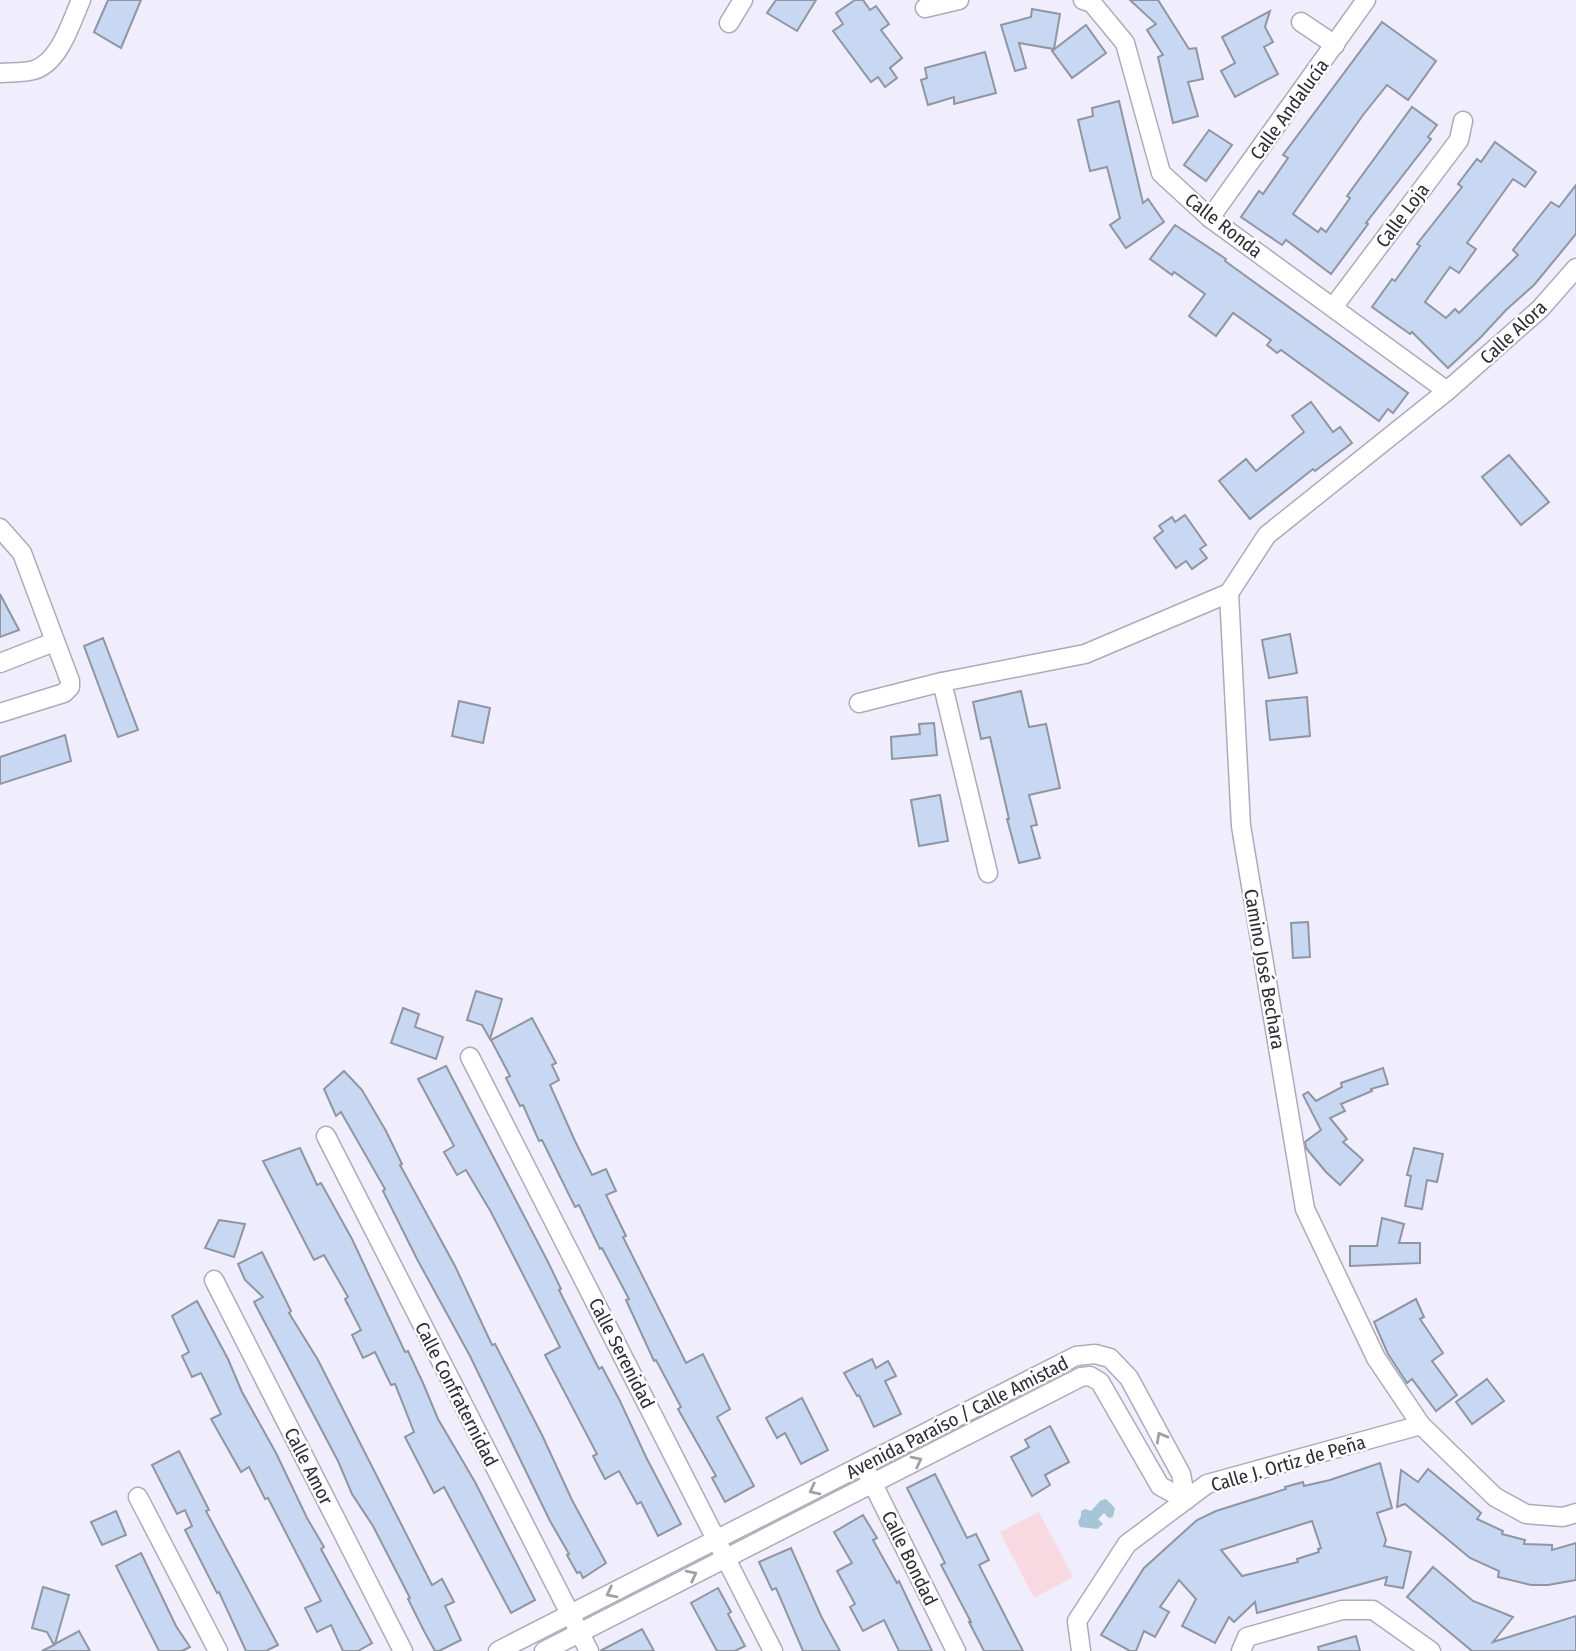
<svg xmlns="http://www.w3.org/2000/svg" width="1576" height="1651" font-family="'Fira Sans Condensed',sans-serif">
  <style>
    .green { fill: #f8d8e1 }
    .water { fill: #a6c6d7 }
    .building { fill: #c8d7f2; stroke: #8f96a2; stroke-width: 2; fill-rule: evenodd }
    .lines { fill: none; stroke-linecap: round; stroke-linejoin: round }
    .minor-casing { stroke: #aeabb9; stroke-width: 21 }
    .minor { stroke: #fff; stroke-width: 18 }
    .oneway { stroke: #a1a0a3 }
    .labels { text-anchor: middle; stroke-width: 5; stroke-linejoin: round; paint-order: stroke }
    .street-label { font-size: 19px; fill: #2e2d32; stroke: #fdfdfd }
  </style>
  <rect width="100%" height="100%" fill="#f0edfc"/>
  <!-- green -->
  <path class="green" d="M1039,1512l34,65 -39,21 -34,-66z"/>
  <!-- water -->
  <path class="water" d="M1106,1499l9,9 -2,9 -4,1 -5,-5 -6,6 5,5 -6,5 -17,-2 -2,-5 3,-6v-5l4,-2 6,2 9,-10z"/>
  <!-- building -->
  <g class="building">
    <path d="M108,0h33l-20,48 -27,-16z"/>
    <path d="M776,0h40l-19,31 -30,-18z"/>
    <path d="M855,0h8l7,10 6,-4 13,18 -8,6 21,28 -12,10 7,10 -12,9 -7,-10 -7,5 -38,-51 10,-7 -7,-11z"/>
    <path d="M1130,0h28l31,49 7,-1 7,31 -15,3 10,34 -25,7 -15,-66 5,-2 -16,-25 9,-6z"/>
    <path d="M1032,9l28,5 -6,35 -35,-6 7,25 -11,3 -14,-46 30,-8z"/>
    <path d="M1270,11l-5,16 8,15 -9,5 14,27 -43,23 -14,-26 14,-8 -13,-26z"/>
    <path d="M1382,22l54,39 -28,39 -21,-15 -24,30 -70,99 25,18 3,-4 5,4 24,-34 -3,-2 65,-89 25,18 -9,12 3,2 -65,84 2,1 -37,50 -45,-34 -4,5 -41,-28 18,-26 4,3 25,-36 -5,-3z"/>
    <path d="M1086,25l20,28 -34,25 -20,-27z"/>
    <path d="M985,52l11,41 -42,11v-7l-26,8 -7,-25 6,-2 -2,-10z"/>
    <path d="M1119,101l24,102 5,-4 16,23 -38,26 -16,-23 10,-7 -13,-51 -17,4 -12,-51 15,-4 -1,-8z"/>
    <path d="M1209,130l23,15 -26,36 -22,-16z"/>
    <path d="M1495,142l41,30 -11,15 -12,-8 -46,64 9,6 -17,24 -9,-6 -25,35 21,16 9,-9 4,4 59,-58 -5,-5 38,-48 8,5 17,-22v49l-42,51 -28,25 -25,27 -33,31 -36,-36 -2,2 -38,-27 20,-28 3,2 25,-35 -3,-2 45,-57 -4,-3 19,-25 4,3z"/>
    <path d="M1175,225l51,34 -1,2 183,132 -15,20 -5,-4 -9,12 -98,-71 -4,3 -10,-8 4,-5 -38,-27 -17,23 -27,-20 16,-22 -31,-22 -2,3 -22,-16z"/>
    <path d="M1311,402l22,30 7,-5 12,16 -37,28 -2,-2 -63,50 -31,-38 27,-22 10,12 37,-30 11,-9 -12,-16z"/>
    <path d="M1509,455l40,47 -28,23 -39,-48z"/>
    <path d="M1185,515l21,30 -6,4 7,9 -15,11 -6,-8 -10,7 -22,-30 9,-7 -4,-5 13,-9 3,5z"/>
    <path d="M0,594l19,36 -19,7z"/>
    <path d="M1290,634l7,39 -28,5 -7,-38z"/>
    <path d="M103,638l35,92 -20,7 -34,-91z"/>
    <path d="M1021,691l8,36 17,-3 14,64 -31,7 8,30 -6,1 9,32 -21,5 -12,-44h2l-19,-82 -9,2 -8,-37z"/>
    <path d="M1307,697l3,39 -40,4 -4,-39z"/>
    <path d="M459,701l31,7 -7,35 -31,-7z"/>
    <path d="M934,723l3,32 -45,4 -1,-22 29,-3 -1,-10z"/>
    <path d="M65,735l6,26 -71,23v-27z"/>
    <path d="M940,795l8,46 -29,5 -8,-46z"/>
    <path d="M1308,922l2,35 -17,1 -2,-35z"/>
    <path d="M476,991l26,8 -12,40 -8,-14 -15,-5z"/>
    <path d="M403,1008l16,6 -4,13 28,10 -7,22 -45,-16z"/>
    <path d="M532,1018l24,45 -4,2 7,15 -9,5 25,56 17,34 14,-6 10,22 -10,4 20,41 -3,1 63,126 17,-9 27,55 -13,8 37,69 -29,16 -13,-24 4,-2 -38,-67 3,-2 -25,-47 -2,1 -28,-61 3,-1 -27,-51 -2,1 -21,-44 -4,2 -33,-67 -3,1 -16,-36 -3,1 -14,-28 4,-2 -19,-36z"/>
    <path d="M446,1066l102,196 13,27 -2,1 40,79 3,-2 18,34 26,56 35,67 -23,12 -17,-34 -4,2 -18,-33 -14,8 -12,-23 4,-2 -52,-99 15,-8 -69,-135 -25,-42 -9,5 -13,-23 10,-6 -36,-67z"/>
    <path d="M1383,1068l5,16 -17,5 1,2 -31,13 4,7 -15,7 17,21 -4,3 20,18 -23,25 -14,-13 -20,-24 -1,-6 16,-12 -18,-35 5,-3 8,9 26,-14 -1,-4z"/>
    <path d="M344,1071l18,19 24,41 16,33 -2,1 55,101 37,79 3,-1 47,91 30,65 34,63 -23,15 -3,-6 -3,1 -10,-18 2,-1 -19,-33 -80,-165 -53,-97 -34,-68 2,-2 -44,-77 -5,4 -12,-27z"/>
    <path d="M300,1148l17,37 4,-2 31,56 53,113 3,-1 15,32 15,36 37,63 60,118 -24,13 -67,-126 -10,6 -29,-56 9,-5 -19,-48 -4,1 -16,-33 -12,6 -11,-23 9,-5 -16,-31 3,-2 -24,-42 -10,5 -51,-99z"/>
    <path d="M1414,1148l29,6 -6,28 -10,-2 -5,29 -17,-3 6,-30 -4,-1z"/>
    <path d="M1382,1218l22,6 -5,19h21v20l-70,3v-20h27z"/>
    <path d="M219,1220l26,4 -11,33 -29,-9z"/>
    <path d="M262,1252l29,59 -2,2 29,47 114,225 10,-6 12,23 -9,4 16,34 -22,11h-4l-11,-20 -16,-32 2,-1 -37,-72 -21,-32 -14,-33 -84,-159 9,-5 -18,-17 -7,-16z"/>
    <path d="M1416,1299l8,18 -4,2 23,34 -11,8 25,34 -21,16 -24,-32 -5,4 -19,-29 -14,-32z"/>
    <path d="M197,1301l31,58 14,33 34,61 31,65 17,29 -3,2 51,94 -14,8h-15l-12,-26 -14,7 -12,-24 16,-7 -53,-103 -3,1 -16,-32 -8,5 -30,-53 10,-5 -20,-41 -9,4 -10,-21 7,-4 -17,-36z"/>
    <path d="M872,1359l4,9 12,-7 8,15 -11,5 16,33 -27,13 -15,-32 -2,1 -13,-23z"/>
    <path d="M1487,1379l17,22 -32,23 -16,-22z"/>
    <path d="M802,1398l26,52 -27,14 -16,-31 -8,5 -11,-20z"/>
    <path d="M1050,1426l19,36 -24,13 5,10 -18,11 -21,-39 18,-10 -4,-7z"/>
    <path d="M179,1451l30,59 -3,1 72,134 -12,6h-20l-27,-59 -2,1 -32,-63 7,-4 -7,-16 -8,4 -25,-49z"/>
    <path d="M1380,1463l12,45 -15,5 9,27 -2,6 27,6 -8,36 -18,-3 2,-8 -130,36 -2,-11 -21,20 -5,-5 -14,26 -33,-17 14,-27 -17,-19 -19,27 9,5 -14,25 -11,-6 -8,20h-6l-29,-16 43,-67 53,-48 19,-9 70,-22 -1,-2 18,-5 1,4 26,-6zM1312,1521l9,27 -3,1 1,3 -22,7 1,3 -56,14 -21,-26z"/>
    <path d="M1428,1469l53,44 -4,6 26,12 -1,3 23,6 -1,4 28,1v5l24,-7v37l-28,5h-17l-33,-8 1,-6 -29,-13 -65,-54 -8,3 4,-37 17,12z"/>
    <path d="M935,1474l32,64 9,-4 13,26 -10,5 44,86h-39l-15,-29h2l-30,-57 4,-2 -38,-75z"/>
    <path d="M116,1511l10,24 -24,10 -11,-23z"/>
    <path d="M863,1515l14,23 -4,2 24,43 2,-2 33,70h-33l-15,-31 -21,11 -13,-24 5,-3 -18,-33 15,-8 -18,-31z"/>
    <path d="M791,1548l30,68 19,35h-37l-27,-63 -4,2 -13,-28z"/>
    <path d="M141,1553l35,73 14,21 -8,4h-23l-43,-85z"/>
    <path d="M1433,1567l40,34 40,16 -20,25 83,-26v35h-104l-65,-54z"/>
    <path d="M43,1587l26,8 -14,49 24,-13 11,20h-48l12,-6 -7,-13 -15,-4z"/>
    <path d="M718,1588l13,24 -3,2 17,32 -10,5h-18l-26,-48z"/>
    <path d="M642,1629l12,22h-54z"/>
    <path d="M1356,1636l4,15h-41l-1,-4z"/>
  </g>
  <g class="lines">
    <!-- minor casing -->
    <g class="minor-casing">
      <g id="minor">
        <path d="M1083,0l9,3 33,40 36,130 49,45 237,173"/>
        <path d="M925,8l34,-8"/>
        <path d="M1301,22l34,23"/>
        <path d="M729,23l14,-23"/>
        <path d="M0,73c11,-1 24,0 34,-3 26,-8 37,-48 47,-70"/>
        <path d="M1210,218l156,-218"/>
        <path d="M1576,268l-36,41 -93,82 -180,144 -38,58 12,233 64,383 71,149 45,67 74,72 31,17 37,3 13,-4"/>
        <path d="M1334,306l125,-166 4,-19"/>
        <path d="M0,528l22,25 48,128v6l-6,6 -64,20"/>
        <path d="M0,663l54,-21"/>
        <path d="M942,682l46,191"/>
        <path d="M859,703l83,-21 143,-28 144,-61"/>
        <path d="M470,1057l303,594"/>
        <path d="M326,1136l263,515"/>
        <path d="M214,1280l189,371"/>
        <path d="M867,1472l89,179"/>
        <path d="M138,1497l80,154"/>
        <path d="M498,1651l578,-295 19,-2 15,4 19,20 52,96 5,26"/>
        <path d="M544,1651l537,-274 9,-1 10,6 60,104 26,14"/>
        <path d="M1081,1651l-4,-30 50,-77 80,-60 214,-59"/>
        <path d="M1241,1651l6,-14 95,-27h31l58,41"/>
      </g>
    </g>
    <!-- minor -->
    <use href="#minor" class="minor"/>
  </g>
  <!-- one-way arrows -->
  <defs><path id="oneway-chevron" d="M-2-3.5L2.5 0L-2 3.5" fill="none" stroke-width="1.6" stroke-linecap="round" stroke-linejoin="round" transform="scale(1.75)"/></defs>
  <g class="oneway">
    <use href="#oneway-chevron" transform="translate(1161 1437) rotate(-119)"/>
    <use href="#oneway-chevron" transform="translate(917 1461) rotate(-27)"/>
    <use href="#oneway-chevron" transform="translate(814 1490) rotate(153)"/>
    <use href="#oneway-chevron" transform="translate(692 1575) rotate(-27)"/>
    <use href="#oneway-chevron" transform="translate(611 1593) rotate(153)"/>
  </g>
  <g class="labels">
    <!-- street labels -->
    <g class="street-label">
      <text transform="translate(1289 109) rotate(-54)" y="7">Calle Andalucía</text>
      <text transform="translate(1402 215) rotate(-53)" y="7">Calle Loja</text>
      <text transform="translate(1224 225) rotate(38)" y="7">Calle Ronda</text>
      <text transform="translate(1513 332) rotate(-43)" y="7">Calle Alora</text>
      <text transform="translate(1265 969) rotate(80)" y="7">Camino José Bechara</text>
      <text transform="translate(622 1353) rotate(63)" y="7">Calle Serenidad</text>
      <text transform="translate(457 1394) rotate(63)" y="7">Calle Confraternidad</text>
      <text transform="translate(957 1417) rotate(-27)" y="7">Avenida Paraíso / Calle Amistad</text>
      <text transform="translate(1288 1463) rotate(-16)" y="7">Calle J. Ortiz de Peña</text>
      <text transform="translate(309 1466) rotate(63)" y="7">Calle Amor</text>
      <text transform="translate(910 1558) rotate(64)" y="7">Calle Bondad</text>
    </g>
  </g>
</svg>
